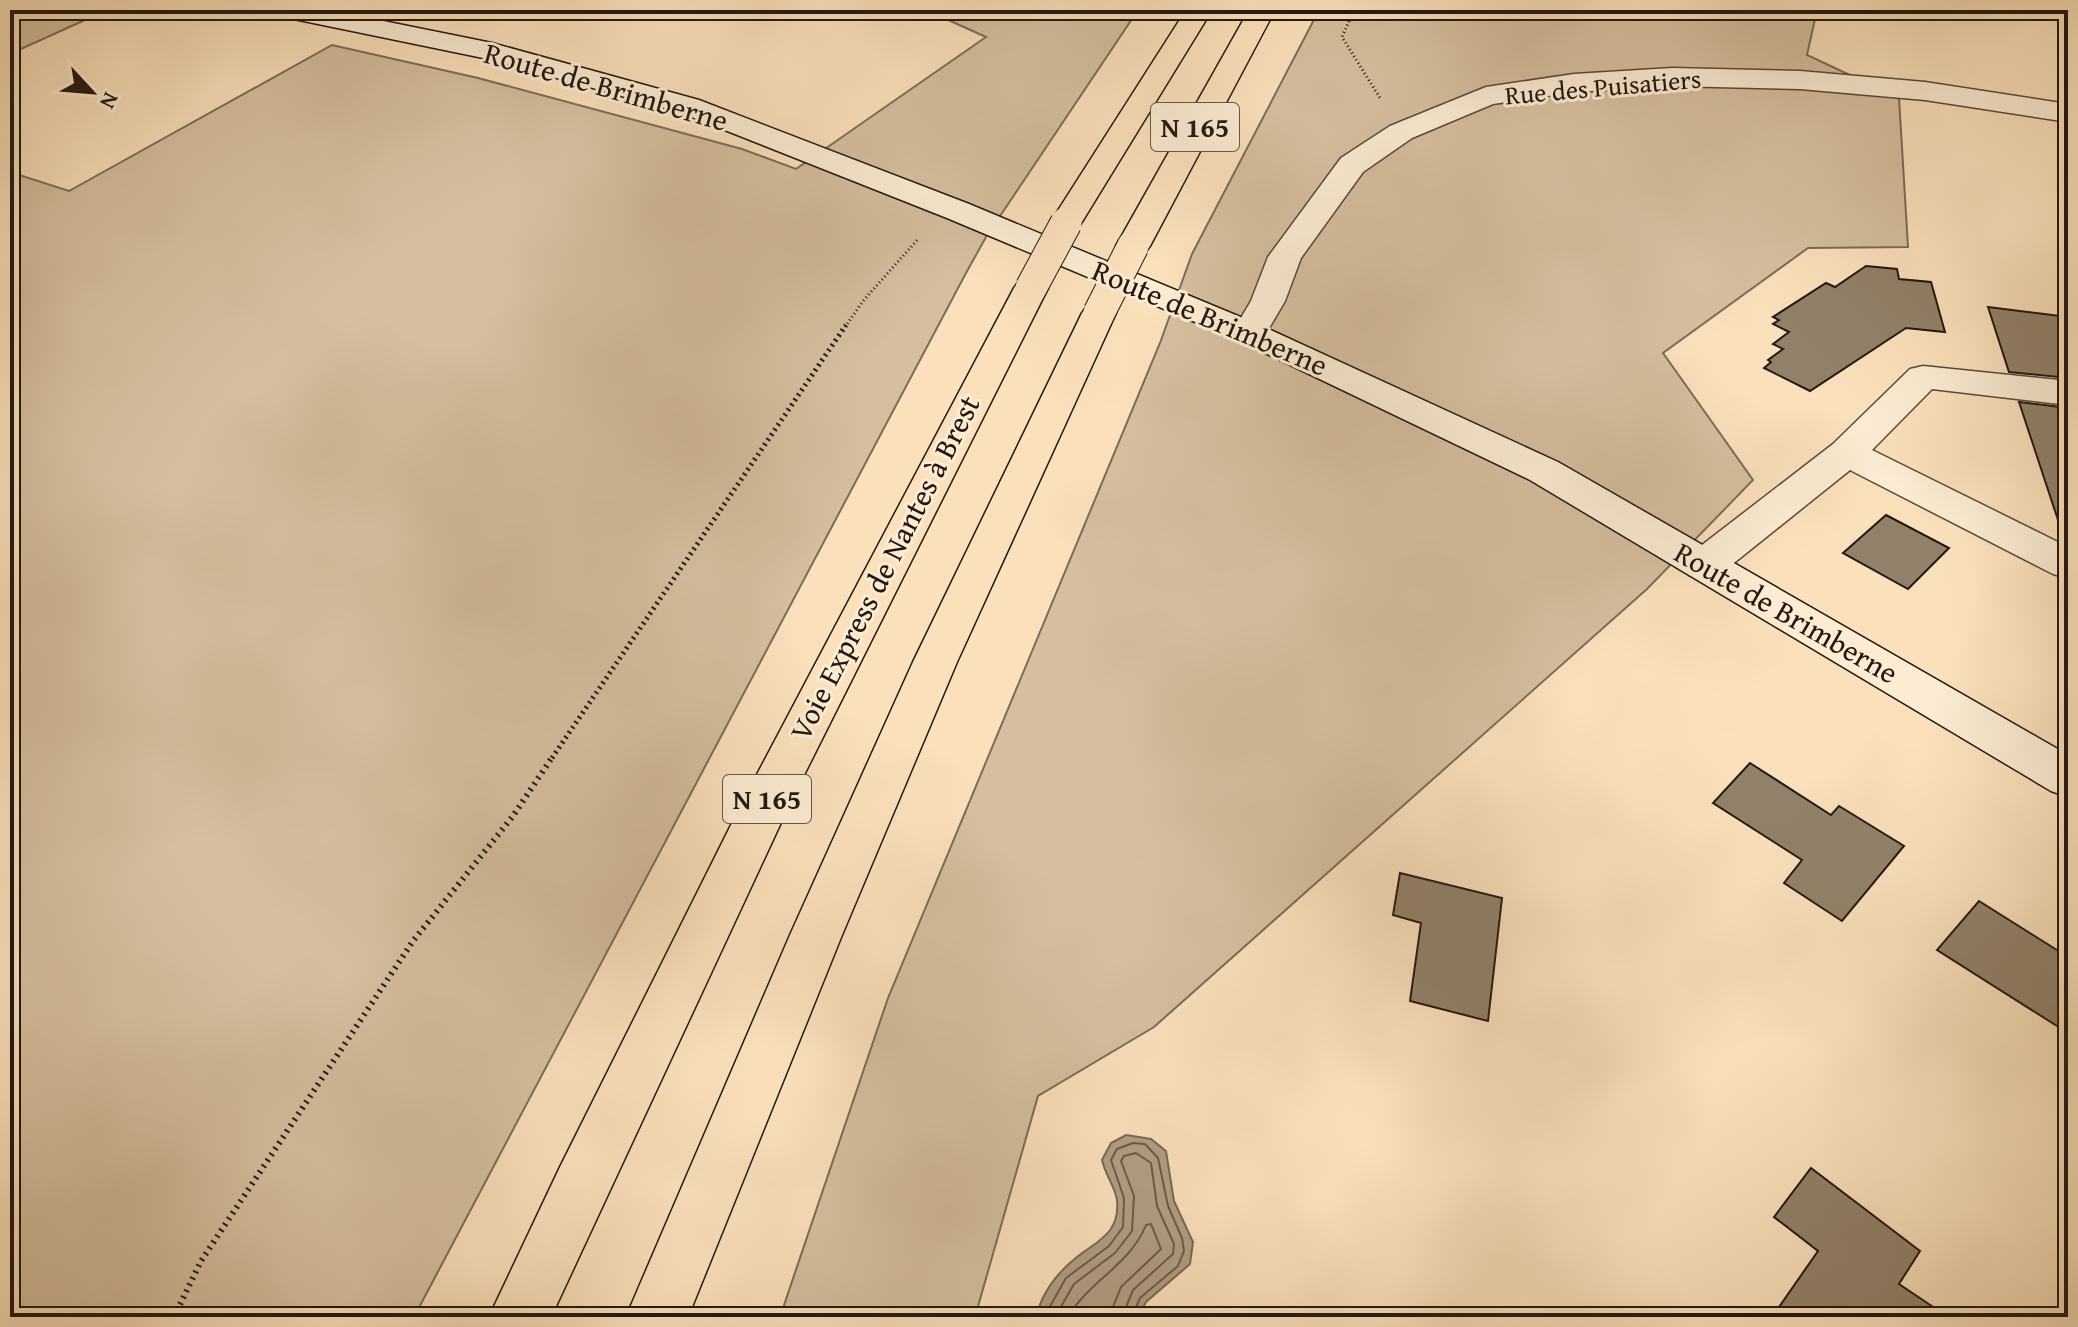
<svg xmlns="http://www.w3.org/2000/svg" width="2078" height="1327" font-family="'Gentium Book Plus',serif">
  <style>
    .green { fill: #d5bf9f; stroke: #7c6c58; stroke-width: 2 }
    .water { fill: #b19d82; stroke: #786855; stroke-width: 2 }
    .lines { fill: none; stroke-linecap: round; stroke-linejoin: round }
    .shore { stroke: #6a5a4a; stroke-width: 2 }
    .building { fill: #92816a; stroke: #221811; stroke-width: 2 }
    .street-casing { stroke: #584a3c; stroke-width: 3 }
    .secondary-casing { stroke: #221811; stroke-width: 3 }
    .highway-casing { stroke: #221811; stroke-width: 3 }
    .path-far2 { stroke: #221811; stroke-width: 3; stroke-dasharray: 1 3; stroke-linecap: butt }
    .path-far1 { stroke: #221811; stroke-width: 5; stroke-dasharray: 2 4; stroke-linecap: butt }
    .path { stroke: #221811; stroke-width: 6; stroke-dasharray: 2 5; stroke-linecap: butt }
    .street { fill: #fcecd3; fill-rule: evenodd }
    .secondary { fill: #fcecd3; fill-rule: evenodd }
    .highway { fill: #fae1bc; fill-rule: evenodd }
    .highway-bridge-casing { stroke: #221811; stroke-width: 33; stroke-linecap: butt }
    .highway-bridge { stroke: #fae1bc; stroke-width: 31 }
    .labels { text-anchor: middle; stroke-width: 6; stroke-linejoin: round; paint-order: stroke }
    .far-street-label { font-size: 26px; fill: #221811; stroke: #fcecd3 }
    .shield { fill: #fcecd3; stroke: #63584b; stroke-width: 2 }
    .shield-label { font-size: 28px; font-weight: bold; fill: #221811 }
    .street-label { font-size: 30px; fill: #221811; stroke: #fcecd3 }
  </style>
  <rect width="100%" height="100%" fill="#fae1bc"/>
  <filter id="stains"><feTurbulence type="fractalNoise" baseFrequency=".0025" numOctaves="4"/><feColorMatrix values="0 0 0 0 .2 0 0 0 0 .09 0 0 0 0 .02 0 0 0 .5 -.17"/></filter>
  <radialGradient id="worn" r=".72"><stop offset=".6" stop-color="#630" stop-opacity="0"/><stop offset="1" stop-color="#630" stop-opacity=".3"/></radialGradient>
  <!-- green -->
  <g class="green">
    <path d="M10,10h97l-97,44z"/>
    <path d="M926,10h212l-152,227 -20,36 -552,1044h-404v-1145l59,19 263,-146 146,33 264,71 54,20 190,-132z"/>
    <path d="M1319,10h498l-10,45 92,43 9,149 -100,1 -145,105 90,127 -106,109 -493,438 -116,69 -63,221h-195l108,-319 272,-655 32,-89z"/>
  </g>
  <!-- water -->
  <path class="water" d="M1126,1135l25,4 15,12 8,50 19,41 -3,22 -44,38 -8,15h-102c6,-24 22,-45 41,-60 22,-17 43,-24 40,-57 -2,-13 -12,-26 -15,-40l9,-17z"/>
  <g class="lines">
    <!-- shore -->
    <g class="shore">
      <path d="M1044,1317l22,-39 43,-32 14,-19 1,-29 -13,-38 6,-11 16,-6 12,1 13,14 10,48 14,32 2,13 -6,15 -38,32 -8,19"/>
      <path d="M1055,1317l19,-33 41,-31 17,-22 2,-35 -13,-35 3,-5 12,-3 15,10 6,43 17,38 -1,10 -40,36 -11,27"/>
      <path d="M1068,1317c21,-36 62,-52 78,-92l5,-1 10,25 -40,38 -12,30"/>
    </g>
  </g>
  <!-- building -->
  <g class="building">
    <path d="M1866,266l31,3 2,10 32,3 14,50 -39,-4 -96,63 -46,-23 7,-6 -3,-2 15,-11 -10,-5 16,-12 -16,-8 6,-4 -6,-3 53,-34 9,4z"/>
    <path d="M1988,307l80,10v61l-59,-6z"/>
    <path d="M2019,402l49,6v114l-9,1z"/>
    <path d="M1886,515l63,33 -41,41 -65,-36z"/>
    <path d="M1750,763l81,52 8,-9 65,40 -62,75 -58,-38 18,-23 -89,-57z"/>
    <path d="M1400,873l102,25 -14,123 -78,-20 11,-78 -28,-8z"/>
    <path d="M1979,901l89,56v76l-131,-83z"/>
    <path d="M1811,1168l109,83 -21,33 49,33h-176l46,-66 -44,-34z"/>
  </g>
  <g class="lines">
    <!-- street casing -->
    <g class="street-casing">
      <g id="street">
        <path d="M1672,68l128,3 125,11 143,22v18l-143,-22 -125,-11 -128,-3 -98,6 -81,12 -81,34 -49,34 -62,86 -16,43 -23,39 -12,4 -12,-4 -6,-7 19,-32 17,-44 73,-99 49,-32 96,-39 88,-13z"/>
        <path d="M1923,366l145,15v24l-136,-16 -60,61 196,97v31l-15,-4 -203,-104 -131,105 -15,4 -15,-4 -6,-10 6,-10 144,-111 77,-75z"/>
      </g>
    </g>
    <!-- secondary casing -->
    <g class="secondary-casing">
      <path id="secondary" d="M276,10h53l163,33 207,57 270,104 293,122 296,136 510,293v42l-17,-6 -521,-311 -292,-140 -291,-122 -268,-106 -191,-53 -199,-41 -10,-2z"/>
    </g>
    <!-- highway casing -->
    <g class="highway-casing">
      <g id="highway">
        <path d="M1186,10h26l-135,220 -11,3 -11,-3 -5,-7z"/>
        <path d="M1249,10h26l-125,236 -5,7 -12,3 -12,-3 -5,-7z"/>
        <path d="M1031,278l12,3 5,7 -256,511 -241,518h-62l71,-150 184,-368 270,-511 5,-7z"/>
        <path d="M1099,303l12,3 5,7 -159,349 -115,273 -154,382h-62l164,-382 123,-273 169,-349 5,-7z"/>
      </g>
    </g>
    <!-- path-far2 -->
    <g class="path-far2">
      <path d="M1354,10l-12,27 38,61"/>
      <path d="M845,327l18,-26 56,-63"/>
    </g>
    <!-- path-far1 -->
    <path class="path-far1" d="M552,758l294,-433"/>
    <!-- path -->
    <path class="path" d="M174,1317l27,-56 212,-320 100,-125 40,-60"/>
    <!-- street -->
    <use href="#street" class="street"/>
    <!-- secondary -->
    <use href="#secondary" class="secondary"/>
    <!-- highway -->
    <use href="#highway" class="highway"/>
    <!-- highway-bridge casing -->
    <g class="highway-bridge-casing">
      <g id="highway-bridge">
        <path d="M1031,288l35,-65"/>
        <path d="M1099,313l34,-67"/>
      </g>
    </g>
    <!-- highway-bridge -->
    <use href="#highway-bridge" class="highway-bridge"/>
  </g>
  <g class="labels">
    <!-- far-street labels -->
    <g class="far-street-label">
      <text transform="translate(1603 87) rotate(-5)" y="9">Rue des Puisatiers</text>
    </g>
    <!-- shield labels -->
    <g class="shield">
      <rect x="1151" y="103" width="88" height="48" rx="6"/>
      <rect x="723" y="775" width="88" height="48" rx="6"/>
    </g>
    <g class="shield-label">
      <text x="1195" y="137">N 165</text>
      <text x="767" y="809">N 165</text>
    </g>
    <!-- street labels -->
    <g class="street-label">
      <text transform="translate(606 87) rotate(16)" y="10">Route de Brimberne</text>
      <text transform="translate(1210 318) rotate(23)" y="10">Route de Brimberne</text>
      <text transform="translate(885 568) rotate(-63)" y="10">Voie Express de Nantes à Brest</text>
      <text transform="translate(1786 613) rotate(30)" y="10">Route de Brimberne</text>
    </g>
  </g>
  <!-- margin -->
  <rect width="2078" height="1327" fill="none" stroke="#fae1bc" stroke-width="40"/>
  <rect x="12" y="12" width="2054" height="1303" fill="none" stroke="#221811" stroke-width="4"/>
  <rect x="20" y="20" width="2038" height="1287" fill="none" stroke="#221811" stroke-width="2"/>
  <!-- north arrow -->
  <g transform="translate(92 92) rotate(116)" stroke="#fcecd3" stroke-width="6" paint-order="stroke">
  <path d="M0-6L14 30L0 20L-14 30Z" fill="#221811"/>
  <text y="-12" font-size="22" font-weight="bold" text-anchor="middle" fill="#221811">N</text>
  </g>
  <rect width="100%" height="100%" filter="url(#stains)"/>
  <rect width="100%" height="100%" fill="url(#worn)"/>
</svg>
